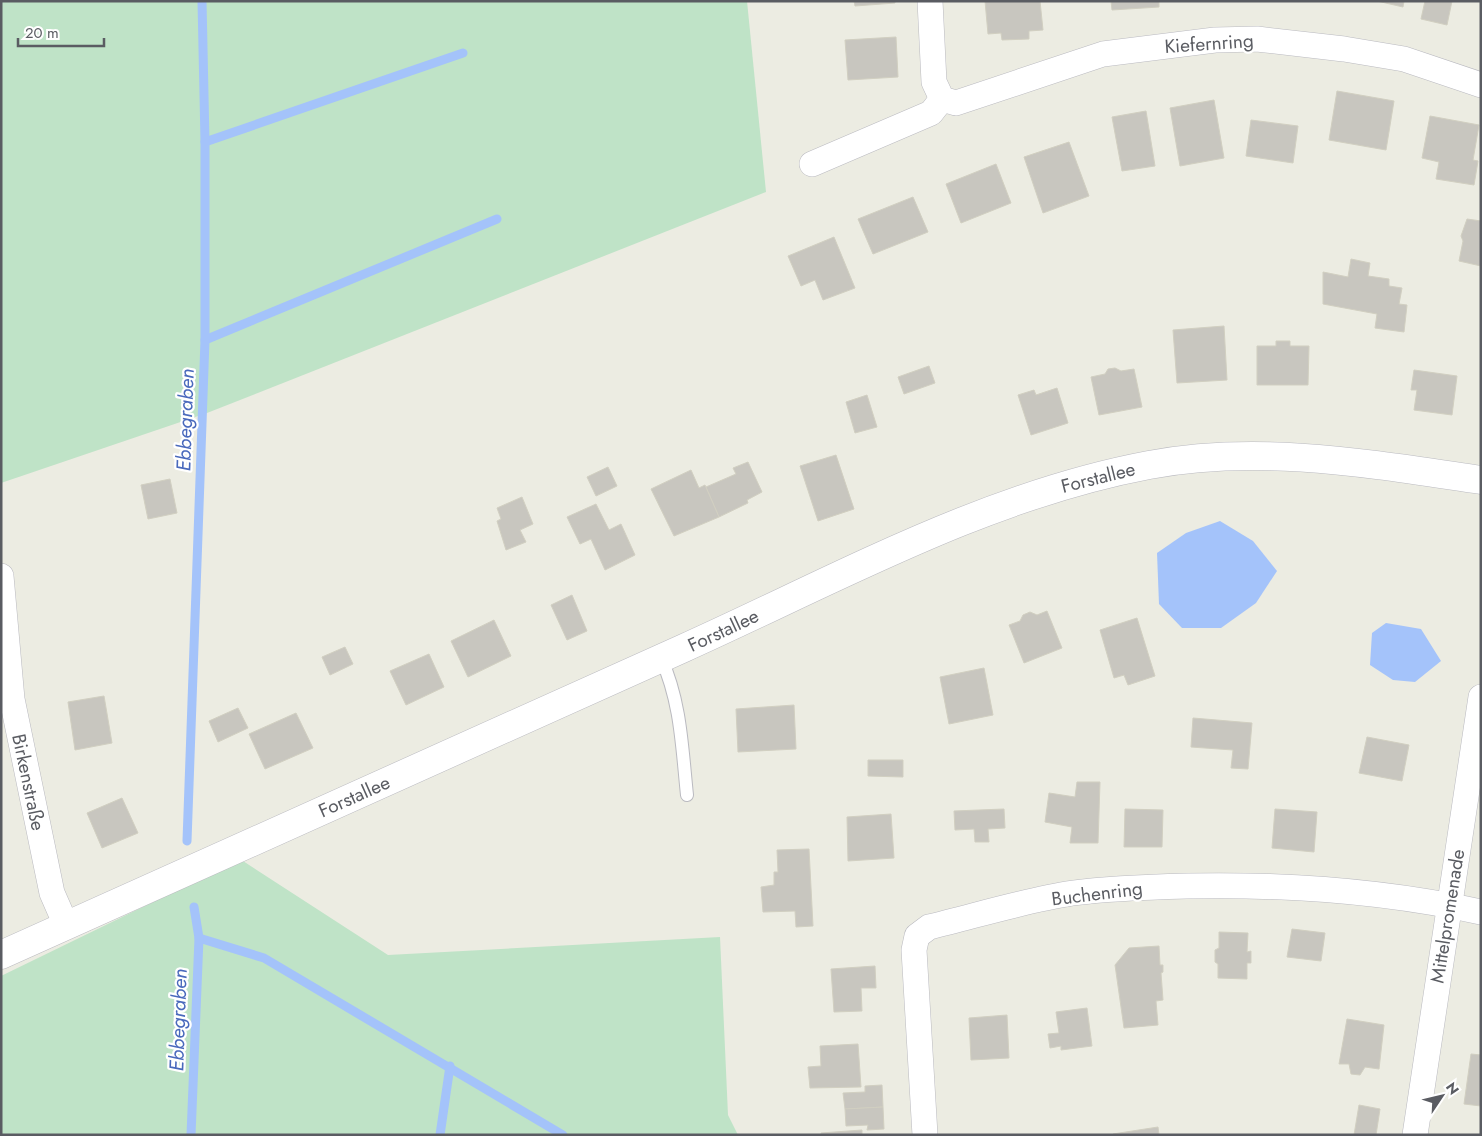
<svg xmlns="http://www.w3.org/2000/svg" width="1482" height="1136" font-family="Jost,sans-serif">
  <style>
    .green { fill: #bfe3c7 }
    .water { fill: #a4c3fa }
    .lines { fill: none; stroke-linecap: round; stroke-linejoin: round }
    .stream { stroke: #a4c3fa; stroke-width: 9 }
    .building { fill: #c8c6bf; stroke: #d1cfc1 }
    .service-casing { stroke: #babac0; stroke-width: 14 }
    .minor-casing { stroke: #babac0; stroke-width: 26 }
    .tertiary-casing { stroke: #babac0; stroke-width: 29 }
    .service { stroke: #fff; stroke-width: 12 }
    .minor { stroke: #fff; stroke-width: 25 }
    .tertiary { stroke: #fff; stroke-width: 28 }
    .labels { text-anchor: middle; stroke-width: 4.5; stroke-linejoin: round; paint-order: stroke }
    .street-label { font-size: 19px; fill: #5a5c62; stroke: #fff }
    .water-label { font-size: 20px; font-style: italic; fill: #4969bc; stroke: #fff }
  </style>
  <rect width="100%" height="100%" fill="#ecece2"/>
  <!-- green -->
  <g class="green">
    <path d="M1,1h746l19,191 -559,221 -206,70z"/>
    <path d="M243,861l145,94 332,-18 8,178 10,20h-737v-159l189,-92z"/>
  </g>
  <!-- water -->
  <g class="water">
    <path d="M1220,521l33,20 24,30 -21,32 -35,25h-39l-23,-24 -2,-51 29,-20z"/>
    <path d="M1386,623l35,6 20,32 -26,21 -22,-2 -23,-15 2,-32z"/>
  </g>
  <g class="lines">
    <!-- stream -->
    <g class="stream">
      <path d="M205,142l258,-89"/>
      <path d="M205,340l292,-121"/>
      <path d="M187,841l18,-501v-198l-3,-141"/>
      <path d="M199,938l65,20 299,177"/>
      <path d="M191,1135l8,-197 -5,-31"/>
      <path d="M440,1135l10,-69"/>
    </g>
  </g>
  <!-- building -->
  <g class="building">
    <path d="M854,1h41v2l-40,3z"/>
    <path d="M985,1h55l3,29 -14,1v8l-27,1 -1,-7 -13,1z"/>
    <path d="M1111,1h48v6l-47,3z"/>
    <path d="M1377,1h27l-1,6z"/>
    <path d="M1425,1h27l-5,24 -26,-6z"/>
    <path d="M896,37l2,40 -50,3 -3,-40z"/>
    <path d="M1337,91l57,10 -8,49 -57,-10z"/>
    <path d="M1214,100l10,58 -44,8 -10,-58z"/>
    <path d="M1146,111l9,55 -33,5 -10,-54z"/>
    <path d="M1430,116l49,9 -6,35 5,1 -4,24 -38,-6 3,-17 -17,-4z"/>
    <path d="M1251,120l47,6 -5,37 -47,-7z"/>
    <path d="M1069,142l20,54 -46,17 -19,-56z"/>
    <path d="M996,164l15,39 -50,20 -15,-39z"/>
    <path d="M913,197l15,35 -55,22 -15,-35z"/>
    <path d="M1467,219l14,2v45l-22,-5 4,-20 -2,-5z"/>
    <path d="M834,237l21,51 -32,12 -8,-20 -14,6 -13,-30z"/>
    <path d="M1351,259l19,4 -2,13 21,3v7l13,2 -3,16 8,1 -3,27 -29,-4 2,-14 -54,-10v-32l25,5z"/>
    <path d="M1224,326l3,54 -50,3 -4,-53z"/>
    <path d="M1276,341h14v5h19l-1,39h-51v-39h19z"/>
    <path d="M929,366l6,17 -31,11 -6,-17z"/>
    <path d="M1115,368l6,3 13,-2 8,38 -43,8 -8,-38 14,-3 3,-5z"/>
    <path d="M1414,370l43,6 -5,39 -38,-5 3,-20h-6z"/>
    <path d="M1057,388l11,35 -37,12 -13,-40 16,-5 2,5z"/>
    <path d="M867,395l10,32 -22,6 -9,-31z"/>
    <path d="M836,455l18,54 -36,12 -18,-55z"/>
    <path d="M748,462l14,30 -15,8 1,3 -29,14 -13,-30 30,-13 -3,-6z"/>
    <path d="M608,467l9,19 -21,10 -9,-19z"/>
    <path d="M691,470l8,18 6,-3 14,32 -45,19 -23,-47z"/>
    <path d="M170,479l7,34 -29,6 -7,-34z"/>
    <path d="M522,497l11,27 -13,6 6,12 -20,8 -9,-29 4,-2 -4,-11z"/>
    <path d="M596,504l13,26 12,-6 14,31 -30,15 -14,-31 -11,5 -13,-27z"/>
    <path d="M572,595l15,36 -20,9 -16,-35z"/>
    <path d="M1047,611l15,37 -38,15 -15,-38 11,-4 3,-6 7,-3 7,3z"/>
    <path d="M1137,618l18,58 -27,9 -4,-10 -10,3 -14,-48z"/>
    <path d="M494,620l17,36 -43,21 -17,-36z"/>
    <path d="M345,647l8,17 -23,11 -8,-18z"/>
    <path d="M429,654l15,33 -38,18 -16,-34z"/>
    <path d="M984,668l9,47 -44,9 -9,-47z"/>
    <path d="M104,696l8,47 -37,7 -7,-48z"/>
    <path d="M794,705l2,44 -58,3 -2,-43z"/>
    <path d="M238,708l10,20 -30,14 -9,-21z"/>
    <path d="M296,713l17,35 -48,21 -16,-35z"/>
    <path d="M1193,718l59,5 -4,46 -17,-1 2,-18 -42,-3z"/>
    <path d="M1367,737l42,8 -7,36 -43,-8z"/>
    <path d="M868,760h35v17l-35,-1z"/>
    <path d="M1077,782h23l-2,61h-28l2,-16 -27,-5 4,-29 26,4z"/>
    <path d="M122,798l16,35 -36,15 -15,-35z"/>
    <path d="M1004,809l1,19 -17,1 1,13h-14l-1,-13 -19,1 -1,-19z"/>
    <path d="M1125,809l38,1 -1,37h-38z"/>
    <path d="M1275,809l42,3 -3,40 -42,-4z"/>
    <path d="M891,814l3,44 -46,3 -1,-44z"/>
    <path d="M809,849l4,77 -17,1 -1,-16 -32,1 -2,-25 13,-2v-13h4l-1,-22z"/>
    <path d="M1292,929l33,4 -4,28 -34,-4z"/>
    <path d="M1219,932l29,1 -1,19 4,-1v12h-4v16l-29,-1v-14l-3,-2v-12l4,-2z"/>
    <path d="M1159,946l1,19h3v7l-2,1 2,27 -7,1 2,24 -34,3 -9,-63 14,-17z"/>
    <path d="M875,966l1,22h-15l1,23 -28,1 -3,-43z"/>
    <path d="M1087,1008l5,38 -31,4v-4l-11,2 -2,-14 11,-1 -3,-21z"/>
    <path d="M1007,1015l2,43 -38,2 -2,-42z"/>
    <path d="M1347,1019l37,6 -5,44 -14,-2 -5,8 -9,-1 -2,-10h-10z"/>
    <path d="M858,1044l3,43 -51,1 -2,-21 13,-1 -1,-20z"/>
    <path d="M1471,1054l10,1v51l-17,-2z"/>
    <path d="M882,1085l1,22 -38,2 -2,-16 22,-1v-6z"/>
    <path d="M1359,1105l21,4 -4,26h-22z"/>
    <path d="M883,1107l1,22 -17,1 1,-5 -22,1 -1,-17z"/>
    <path d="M1158,1127l1,8h-46v-1z"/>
    <path d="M862,1130v5h-41v-2z"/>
  </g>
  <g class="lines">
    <!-- service casing -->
    <g class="service-casing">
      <path id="service" d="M661,658c20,44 21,90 26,137"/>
    </g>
    <!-- minor casing -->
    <g class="minor-casing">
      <g id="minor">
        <path d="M930,1l4,81 8,17 14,4 147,-49 112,-14 42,-1 87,10 60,10 77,26"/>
        <path d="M812,164l119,-51 11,-14"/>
        <path d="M1,576l11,123 40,194 14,32"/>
        <path d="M925,1135l-11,-185 3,-14 12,-9c46,-11 97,-27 144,-34 38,-5 75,-6 114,-7 98,-2 198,5 294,26"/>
        <path d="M1415,1135l66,-438"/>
      </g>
    </g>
    <!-- tertiary casing -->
    <g class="tertiary-casing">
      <path id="tertiary" d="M1,955c228,-102 456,-204 683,-307 151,-68 300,-152 465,-183 110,-21 222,-1 332,15"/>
    </g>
    <!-- service -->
    <use href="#service" class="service"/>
    <!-- minor -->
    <use href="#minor" class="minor"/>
    <!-- tertiary -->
    <use href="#tertiary" class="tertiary"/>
  </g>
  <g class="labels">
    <!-- street labels -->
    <g class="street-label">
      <text transform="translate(1209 43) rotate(-4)" y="7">Kiefernring</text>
      <text transform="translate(1098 477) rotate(-14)" y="7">Forstallee</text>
      <text transform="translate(723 630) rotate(-25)" y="7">Forstallee</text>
      <text transform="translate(29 782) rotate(78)" y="7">Birkenstraße</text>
      <text transform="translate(354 796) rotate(-24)" y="7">Forstallee</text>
      <text transform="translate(1097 893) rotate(-7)" y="7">Buchenring</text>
      <text transform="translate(1447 916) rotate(-81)" y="7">Mittelpromenade</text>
    </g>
    <!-- water labels -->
    <g class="water-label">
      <text transform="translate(185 420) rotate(-88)" y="7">Ebbegraben</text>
      <text transform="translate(178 1020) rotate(-88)" y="7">Ebbegraben</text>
    </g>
  </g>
  <!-- border -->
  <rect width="1482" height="1136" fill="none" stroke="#5a5c62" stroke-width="5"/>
  <!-- north arrow -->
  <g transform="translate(1442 1096) rotate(55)" stroke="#ffffff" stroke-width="4" paint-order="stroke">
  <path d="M0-4L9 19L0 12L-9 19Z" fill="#5a5c62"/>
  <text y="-8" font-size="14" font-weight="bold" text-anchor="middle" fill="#5a5c62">N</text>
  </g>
  <!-- scale -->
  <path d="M18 38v8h86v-8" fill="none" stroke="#5a5c62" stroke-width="2.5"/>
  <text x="25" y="38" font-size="15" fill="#5a5c62" stroke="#ffffff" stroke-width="4" paint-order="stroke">20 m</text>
</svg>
